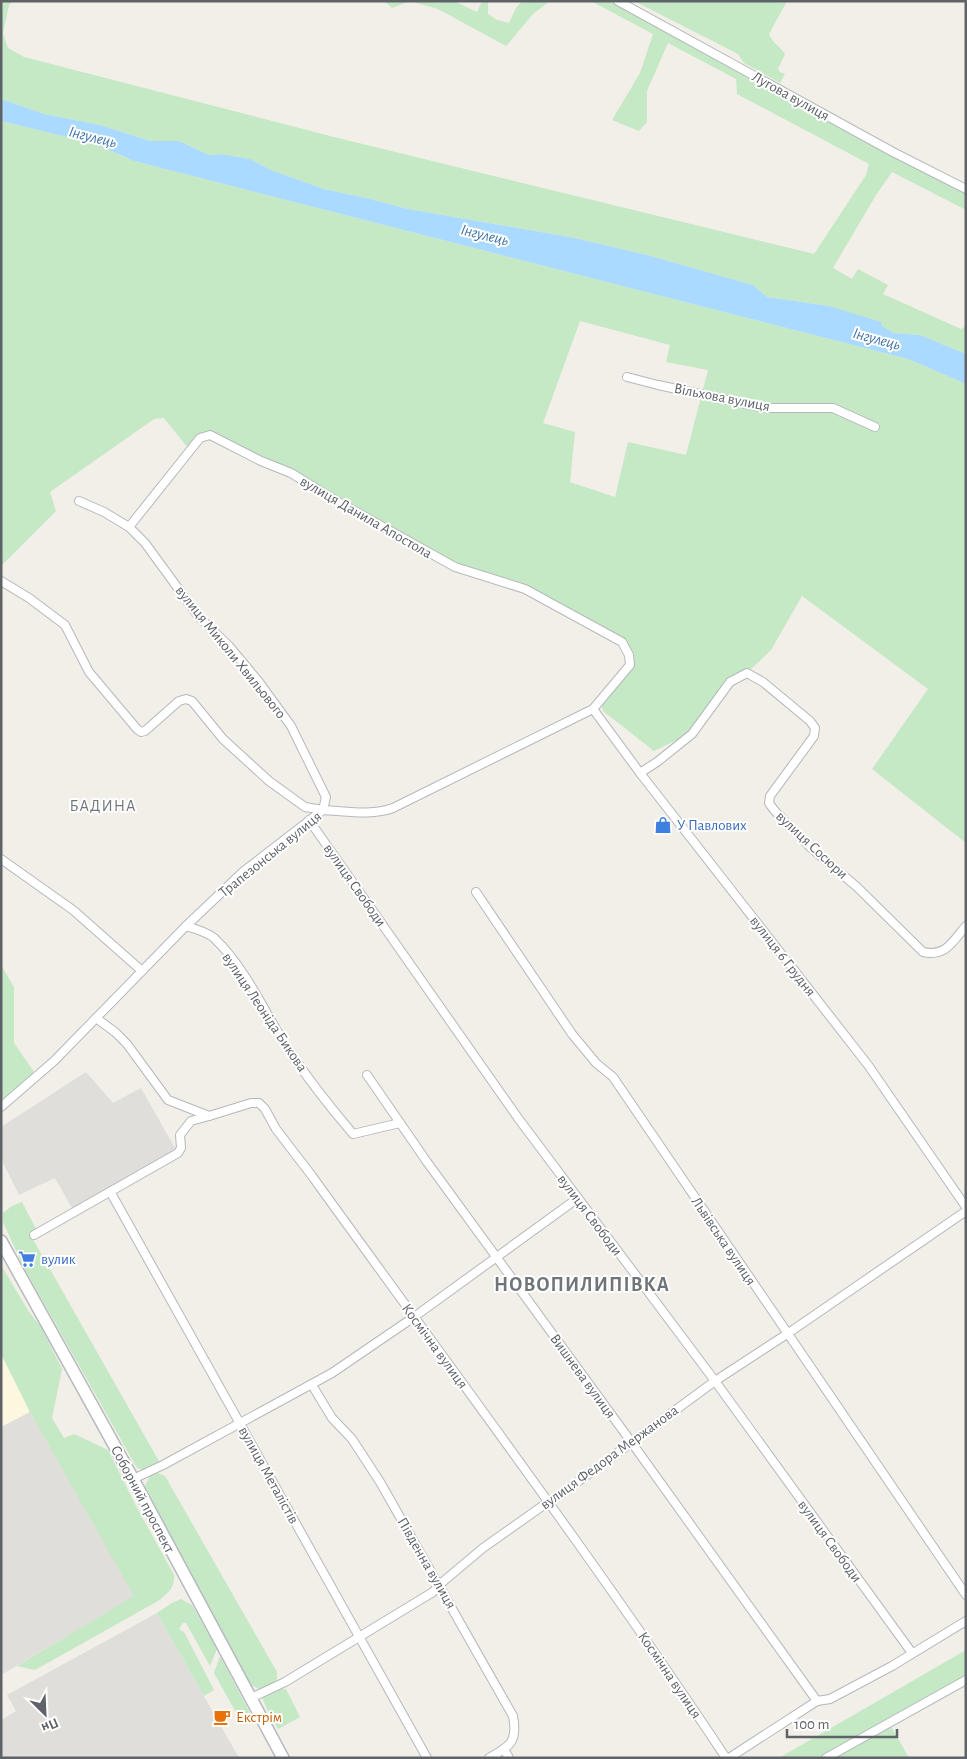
<svg xmlns="http://www.w3.org/2000/svg" width="967" height="1759" font-family="'Alegreya Sans',sans-serif">
  <style>
    .commercial { fill: #fef7e0 }
    .industrial { fill: #e0deda }
    .green { fill: #c5e8c5; fill-rule: evenodd }
    .water { fill: #aadaff }
    .lines { fill: none; stroke-linecap: round; stroke-linejoin: round }
    .street-casing { stroke: #b5b8bc; stroke-width: 10 }
    .secondary-casing { stroke: #b6babf; stroke-width: 14 }
    .street { stroke: #fff; stroke-width: 8 }
    .secondary { stroke: #fff; stroke-width: 11 }
    .labels { text-anchor: middle; stroke-width: 4; stroke-linejoin: round; paint-order: stroke }
    .street-label { font-size: 15px; fill: #5f6368; stroke: #fff }
    .shop-label { font-size: 15px; fill: #366cbe; stroke: #fff; text-anchor: start }
    .food-label { font-size: 15px; fill: #c56008; stroke: #fff; text-anchor: start }
    .water-label { font-size: 16px; font-style: italic; fill: #4174aa; stroke: #fff }
    .neighbourhood-label { font-size: 16px; letter-spacing: 1px; fill: #70757a; stroke: #fff }
    .district-label { font-size: 20px; font-weight: bold; letter-spacing: 1px; fill: #70757a; stroke: #fff }
  </style>
  <rect width="100%" height="100%" fill="#f1efe8"/>
  <!-- commercial -->
  <path class="commercial" d="M1,1354l29,58 -29,15z"/>
  <!-- industrial -->
  <g class="industrial">
    <path d="M86,1072l27,31 28,-15 35,62 -103,60 -18,-32 -36,17 -18,-36v-32z"/>
    <path d="M30,1412l105,184 -134,79v-248z"/>
    <path d="M157,1613l82,145h-238v-38l15,-9 -9,-16z"/>
  </g>
  <!-- green -->
  <g class="green">
    <path d="M1,1h12l-4,4 -6,28 5,15 16,9 310,80 480,117 52,-79 3,-11 -132,-70 -1,-15 -68,-36 -21,48v31l-8,9 -27,-11 28,-47 13,-39 -62,-33h22l353,191v18l-74,-38 -16,23 -43,73 19,11 6,-10 30,16 -5,9 78,35 5,-3v28l-46,-19 -27,-2 -12,-7 -52,-20 -62,-9 -14,-12 -106,-30 -72,-17 -167,-29 -42,-11 -42,-9 -53,-19 -21,-11 -29,-5 -12,1 -30,-14h-29l-50,-16 -56,-11 -43,-15z"/>
    <path d="M384,1h70l23,11 5,-11h6v13l9,6 12,3 7,-15 6,-7h28l-17,13 -27,32 -68,-37 -28,-8 -18,7z"/>
    <path d="M634,1h153l-18,33c4,10 11,12 16,20l-7,15 2,3 5,2 -5,9 -36,-20 -6,-9z"/>
    <path d="M1,121l95,23 38,17 774,198 58,25v459l-94,-74 56,-80 -126,-93 -31,54 -20,19 -24,9 -40,57 -33,16 -51,-40 -2,-8 30,-37 -7,-25 -96,-55 -72,-21 -26,-16 -143,-81 -77,-35 -22,15 -24,-30 -10,1 -104,73 6,19 -55,55zM580,321l90,24 -4,17 42,8 -22,85 -58,-13 -13,55 -45,-15 5,-50 -32,-9z"/>
    <path d="M1,965l13,22v56l20,29 -33,29z"/>
    <path d="M22,1202l14,27 -6,5 130,229 -16,7 -7,-2 -113,-200 -21,-46v-9l9,-7z"/>
    <path d="M1,1265l28,47 12,15 21,42 -10,49 12,20 10,-4 34,16 27,54 39,71c1,13 -6,18 -16,26l-123,69 -18,-4 117,-70 -104,-184 -29,-58z"/>
    <path d="M158,1473l7,3 112,196v7l-3,4 -15,6 -8,-4 -60,-109 -46,-90 6,-12z"/>
    <path d="M181,1599l11,6 25,44 -7,17 -24,-43h-3l-4,6 5,3 30,58 -10,6 -47,-83 15,-10z"/>
    <path d="M966,1650v25l-81,45 7,8 17,30h-130z"/>
    <path d="M220,1656l29,55 1,6 -5,2 -7,-3 -24,-43z"/>
    <path d="M278,1689h8l14,28 -22,12 -9,-15 -7,-17z"/>
  </g>
  <!-- water -->
  <path class="water" d="M1,99l43,15 56,11 50,16h29l30,14 12,-1 29,5 21,11 53,19 42,9 42,11 167,29 72,17 106,30 14,12 62,9 52,16 1,4 11,7 27,2 46,19v30l-58,-25 -774,-198 -38,-17 -95,-23z"/>
  <g class="lines">
    <!-- street casing -->
    <g class="street-casing">
      <g id="street">
        <path d="M618,1l275,151 73,37"/>
        <path d="M627,377l31,8 107,23h68l42,19"/>
        <path d="M1,581l28,17 36,27 24,47 48,57 4,3 4,-1 34,-30 7,-2 6,2 31,38 46,42 36,26 18,3 3,-13 -35,-71 -32,-44 -30,-36 -30,-29 -54,-74 -16,-16 -25,-15 -25,-11"/>
        <path d="M593,709l47,64 228,292 98,142"/>
        <path d="M640,773l17,-11 35,-28 38,-52 17,-9 16,9 47,39 5,7 -1,8 -44,60 -1,7 5,7 36,37 47,40 66,65c23,5 29,-10 43,-26"/>
        <path d="M309,820l209,298 197,263 197,272"/>
        <path d="M1,859l72,51 69,61"/>
        <path d="M476,892l96,142 24,29 17,14 353,518"/>
        <path d="M186,926c9,3 21,6 28,12 31,29 51,75 74,111 20,30 42,58 65,85l47,-11"/>
        <path d="M96,1018l19,14 12,12 41,56 41,16 42,-13h8l6,6 11,20 36,47c139,193 282,383 414,582"/>
        <path d="M367,1075l60,87 205,281 185,258"/>
        <path d="M1,1107l53,-46 132,-135 58,-55 79,-61c24,1 48,6 70,-2l200,-99 37,-44 -1,-10 -7,-13 -97,-53 -70,-22 -122,-68 -42,-26 -30,-12 -51,-26 -10,3 -71,89"/>
        <path d="M111,1193l316,565"/>
        <path d="M34,1235l144,-82 3,-5 -1,-13 11,-14 18,-5"/>
        <path d="M312,1385l20,33 20,21 28,43 133,234c5,26 -3,30 -24,42"/>
        <path d="M133,1479l30,-14 169,-92 82,-56 164,-119"/>
        <path d="M251,1698l34,-16 148,-90 6,-7 44,-37 58,-41 8,-4 166,-122 72,-47 179,-123"/>
        <path d="M504,1749l5,9"/>
        <path d="M729,1758l88,-57 13,-2 62,-33 74,-45"/>
        <path d="M826,1758l140,-78"/>
      </g>
    </g>
    <!-- secondary casing -->
    <g class="secondary-casing">
      <path id="secondary" d="M1,1241l132,238 150,279"/>
    </g>
    <!-- street -->
    <use href="#street" class="street"/>
    <!-- secondary -->
    <use href="#secondary" class="secondary"/>
  </g>
  <!-- icons -->
  <defs>
    <g id="shop-bare" transform="scale(1.35)"><path d="M-5-2.5h2.3a2.7 3.5 0 0 1 5.4 0H5L5.5 6h-11ZM-1.5-2.5h3a1.5 2.3 0 0 0-3 0Z" fill="#3f7fe0" stroke="#fff" stroke-width="2.5" paint-order="stroke"/></g>
    <g id="supermarket-bare" transform="scale(1.35)"><path d="M-6-5.5h2.5l.6 2H6L4.5 2H-2.5L-4.4-4H-6ZM-1.5 3.2a1.3 1.3 0 1 0 .1 0ZM3 3.2a1.3 1.3 0 1 0 .1 0Z" fill="#3f7fe0" stroke="#fff" stroke-width="2.5" paint-order="stroke"/></g>
    <g id="cafe-bare" transform="scale(1.35)"><path d="M-5.5-4.5H6V0H3Q3 3.5 0 3.5H-2.5Q-5.5 3.5-5.5 0ZM3-3.2v2h1.7v-2ZM-6 4.5H4V6H-6Z" fill="#e8710a" stroke="#fff" stroke-width="2.5" paint-order="stroke"/></g>
  </defs>
  <g fill-rule="evenodd">
    <use href="#shop-bare" x="663" y="825"/>
    <use href="#supermarket-bare" x="27" y="1259"/>
    <use href="#cafe-bare" x="222" y="1717"/>
  </g>
  <g class="labels">
    <!-- street labels -->
    <g class="street-label">
      <text transform="translate(791 96) rotate(29)" y="5">Лугова вулиця</text>
      <text transform="translate(722 397) rotate(11)" y="5">Вільхова вулиця</text>
      <text transform="translate(366 517) rotate(30)" y="5">вулиця Данила Апостола</text>
      <text transform="translate(231 652) rotate(51)" y="5">вулиця Миколи Хвильового</text>
      <text transform="translate(812 845) rotate(43)" y="5">вулиця Сосюри</text>
      <text transform="translate(270 854) rotate(-39)" y="5">Трапезонська вулиця</text>
      <text transform="translate(355 885) rotate(55)" y="5">вулиця Свободи</text>
      <text transform="translate(783 956) rotate(52)" y="5">вулиця 6 Грудня</text>
      <text transform="translate(265 1012) rotate(56)" y="5">вулиця Леоніда Бикова</text>
      <text transform="translate(590 1215) rotate(53)" y="5">вулиця Свободи</text>
      <text transform="translate(724 1241) rotate(56)" y="5">Львівська вулиця</text>
      <text transform="translate(435 1346) rotate(54)" y="5">Космічна вулиця</text>
      <text transform="translate(583 1376) rotate(54)" y="5">Вишнева вулиця</text>
      <text transform="translate(609 1457) rotate(-36)" y="5">вулиця Федора Мержанова</text>
      <text transform="translate(269 1475) rotate(61)" y="5">вулиця Металістів</text>
      <text transform="translate(143 1499) rotate(62)" y="5">Соборний проспект</text>
      <text transform="translate(830 1541) rotate(54)" y="5">вулиця Свободи</text>
      <text transform="translate(427 1563) rotate(60)" y="5">Південна вулиця</text>
      <text transform="translate(670 1675) rotate(56)" y="5">Космічна вулиця</text>
    </g>
    <!-- shop labels -->
    <g class="shop-label">
      <text x="677" y="830">У Павлових</text>
      <text x="41" y="1264">вулик</text>
    </g>
    <!-- food labels -->
    <g class="food-label">
      <text x="236" y="1722">Екстрім</text>
    </g>
    <!-- water labels -->
    <g class="water-label">
      <text transform="translate(93 136) rotate(14)" y="6">Інгулець</text>
      <text transform="translate(485 234) rotate(14)" y="6">Інгулець</text>
      <text transform="translate(877 338) rotate(15)" y="6">Інгулець</text>
    </g>
    <!-- neighbourhood labels -->
    <g class="neighbourhood-label">
      <text x="103" y="811">БАДИНА</text>
    </g>
    <!-- district labels -->
    <g class="district-label">
      <text x="582" y="1291">НОВОПИЛИПІВКА</text>
    </g>
  </g>
  <!-- border -->
  <rect width="967" height="1759" fill="none" stroke="#5f6368" stroke-width="5"/>
  <!-- north arrow -->
  <g transform="translate(45 1714) rotate(156)" stroke="#ffffff" stroke-width="4" paint-order="stroke">
  <path d="M0-4L9 19L0 12L-9 19Z" fill="#5f6368"/>
  <text y="-8" font-size="14" font-weight="bold" text-anchor="middle" fill="#5f6368">Пн</text>
  </g>
  <!-- scale -->
  <path d="M787 1729v8h110v-8" fill="none" stroke="#5f6368" stroke-width="2.5"/>
  <text x="794" y="1729" font-size="15" fill="#5f6368" stroke="#ffffff" stroke-width="4" paint-order="stroke">100 m</text>
</svg>
